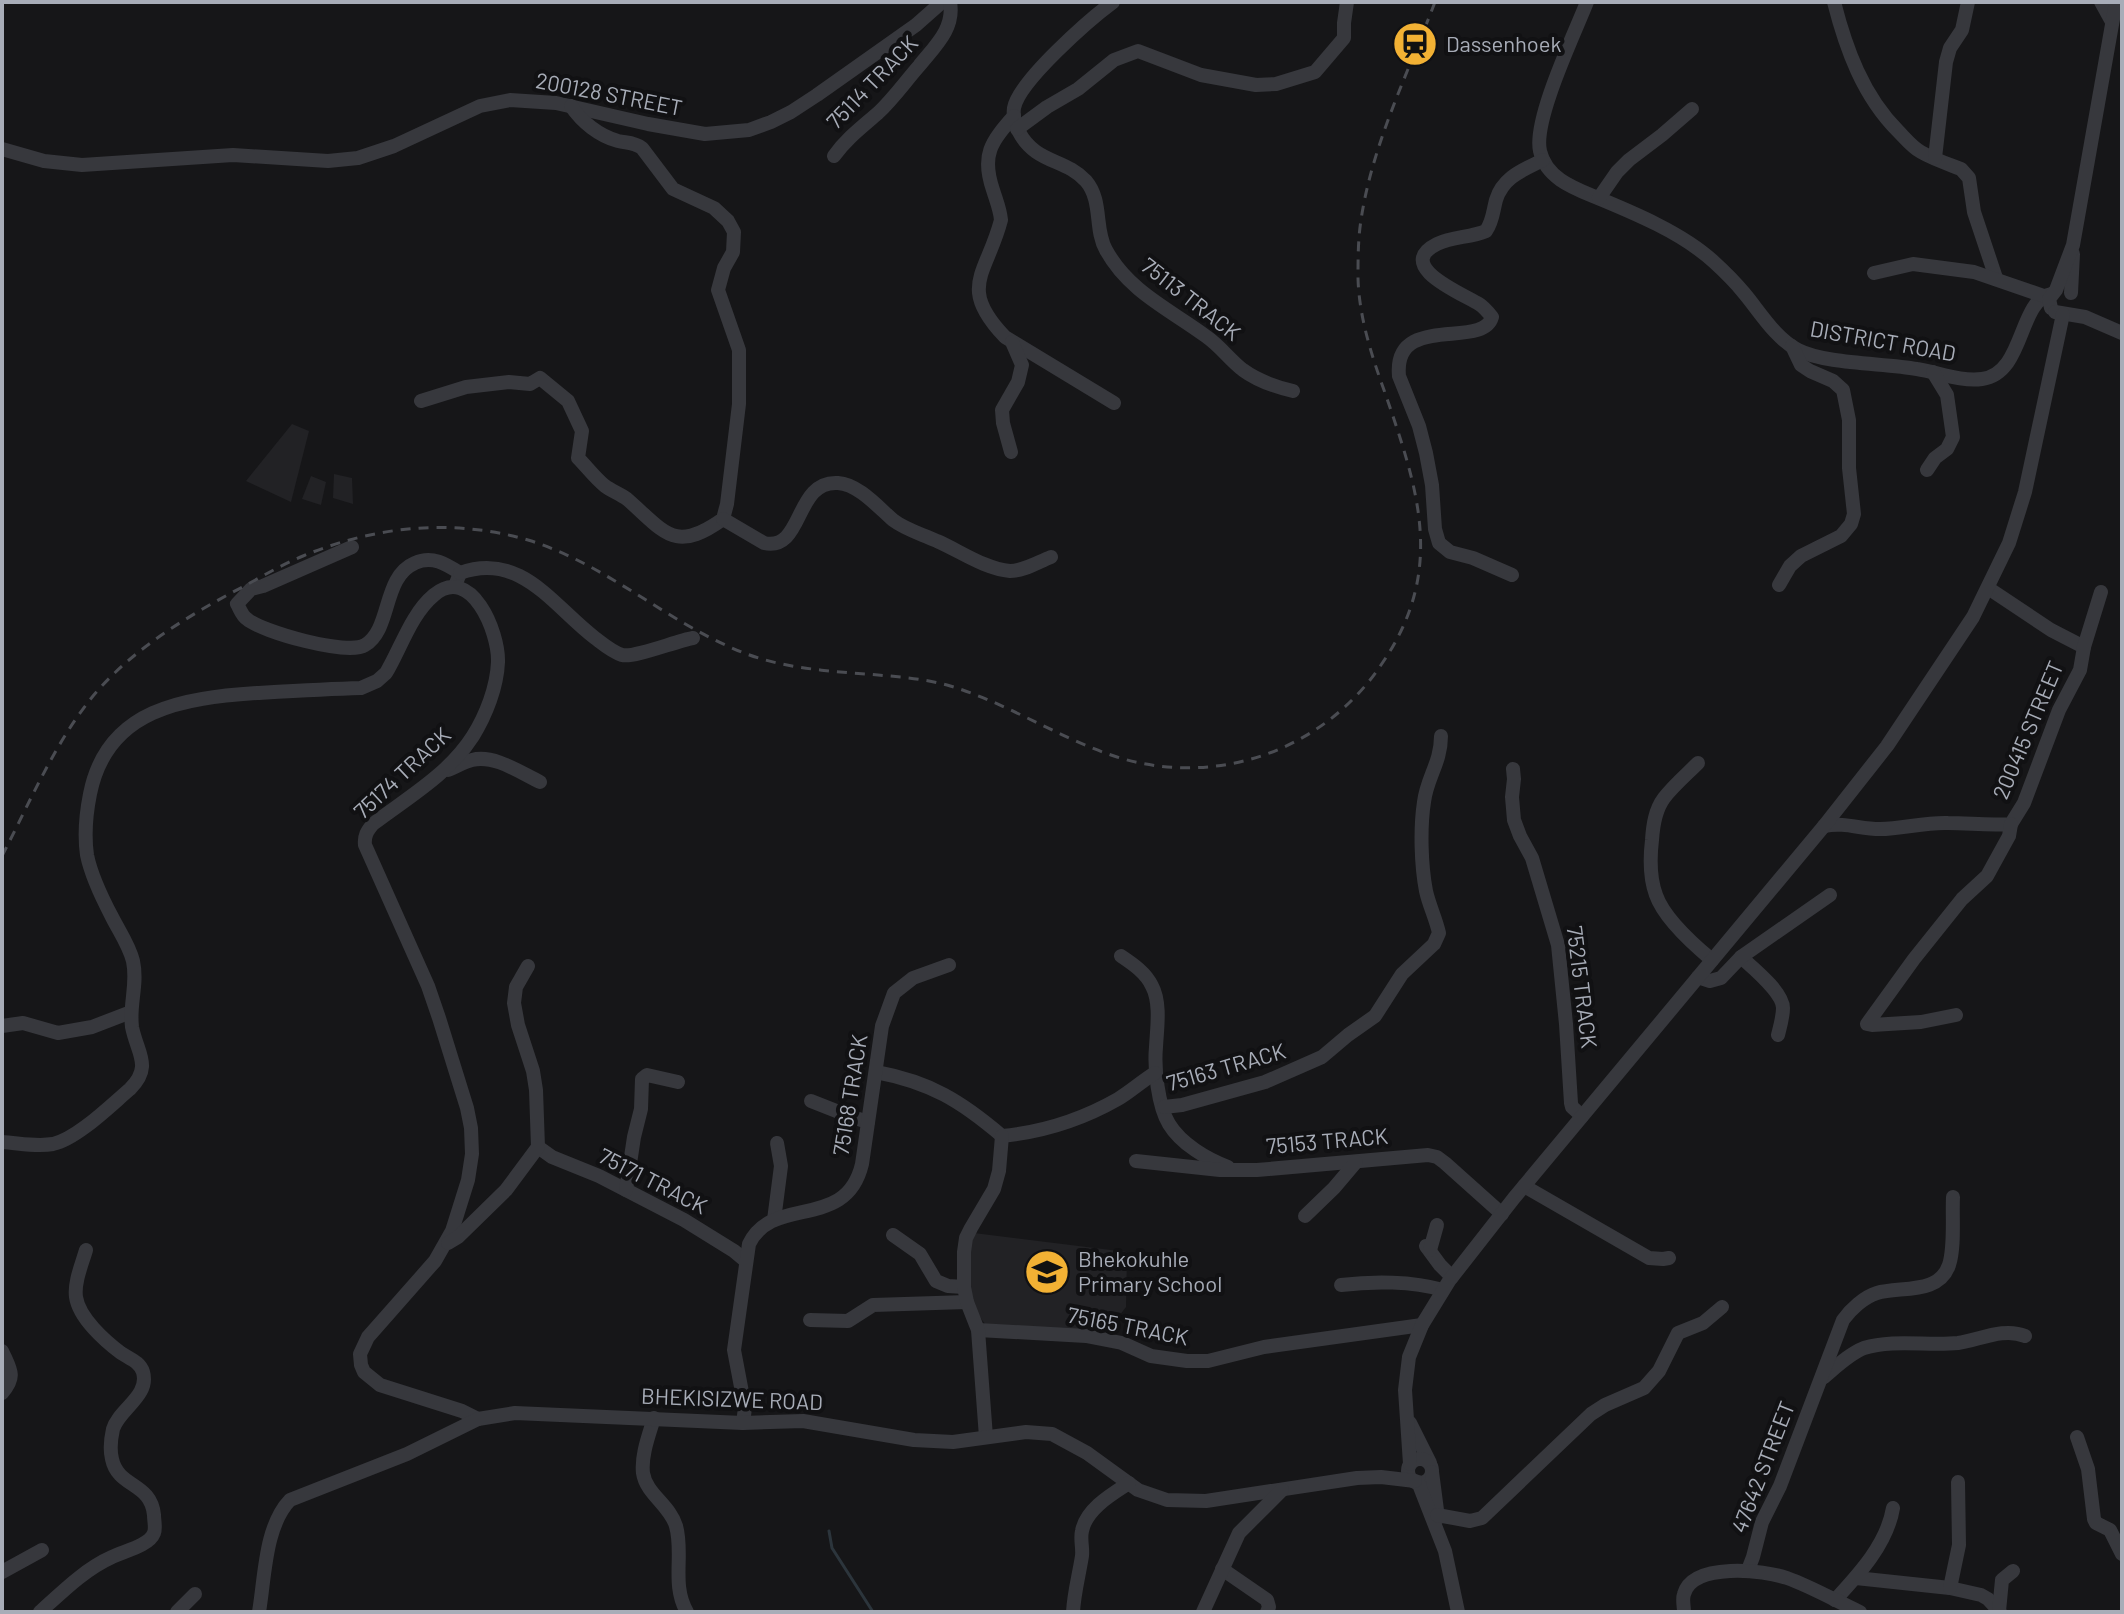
<svg xmlns="http://www.w3.org/2000/svg" width="2124" height="1614" font-family="Barlow,sans-serif">
  <style>
    .built { fill: #222225 }
    .lines { fill: none; stroke-linecap: round; stroke-linejoin: round }
    .stream { stroke: #2c353c; stroke-width: 3 }
    .minor { stroke: #37383d; stroke-width: 14 }
    .rail { stroke: #4a4c52; stroke-width: 3; stroke-dasharray: 10 8; stroke-linecap: butt }
    .labels { text-anchor: middle; stroke-width: 8; stroke-linejoin: round; paint-order: stroke }
    .poi-label { font-size: 22px; fill: #a8adb8; stroke: #111113; text-anchor: start }
    .street-label { font-size: 22px; fill: #a8adb8; stroke: #111113 }
  </style>
  <rect width="100%" height="100%" fill="#161618"/>
  <!-- built -->
  <g class="built">
    <path d="M292,424l17,7 -18,71 -45,-21z"/>
    <path d="M334,474l18,4 1,26 -20,-6z"/>
    <path d="M311,476l15,6 -5,23 -19,-6z"/>
    <path d="M974,1233l153,19 -1,55 -20,26 -118,-5 -17,-23 -3,-54z"/>
  </g>
  <g class="lines">
    <!-- stream -->
    <path class="stream" d="M829,1531l3,17 41,64"/>
    <!-- minor -->
    <g class="minor">
      <path d="M1113,2c-23,17 -94,79 -99,106 -1,8 1,17 5,24 17,32 46,26 67,49 17,20 8,48 20,69 23,42 65,60 101,87 13,9 23,23 36,33 15,11 33,17 50,21"/>
      <path d="M1587,2c-13,33 -54,118 -47,149 6,26 31,36 53,45 39,16 90,37 121,66 11,10 21,20 30,31 16,19 31,45 54,57 27,14 86,13 119,19 20,3 44,13 65,10 43,-6 36,-78 69,-85"/>
      <path d="M1834,2c12,47 29,94 64,129 7,7 14,16 23,21 12,7 27,12 40,17l8,9 5,34 22,66"/>
      <path d="M2101,2l11,20"/>
      <path d="M1014,116c-23,26 -33,39 -21,74 3,10 7,19 8,30 -14,54 -44,67 4,117l109,66"/>
      <path d="M1017,129l30,-22 31,-18 36,-29 24,-9 63,24 55,10 20,-1 39,-12 29,-34v-15l3,-21"/>
      <path d="M2,149l42,12 38,4 151,-10 95,6 30,-3 36,-12 86,-40 30,-6 46,3 92,21 57,10 44,-4 22,-8 20,-10 26,-17 99,-70 26,-23"/>
      <path d="M834,156c12,-17 28,-29 44,-43 15,-14 27,-31 41,-47 15,-19 36,-37 31,-64"/>
      <path d="M1935,158l11,-96 4,-14 12,-18 6,-28"/>
      <path d="M1599,198l18,-26 12,-12 33,-25 30,-26"/>
      <path d="M1874,273l39,-9 61,8 70,24"/>
      <path d="M2071,293l2,-39"/>
      <path d="M2051,308l-2,-9 7,-9 17,-45 43,-243"/>
      <path d="M2055,312l30,5 37,16"/>
      <path d="M421,401l45,-14 43,-5 21,2 10,-6 28,23 14,30 -4,27c9,9 17,20 27,28 7,5 15,8 22,13 38,33 47,55 96,20l4,-15 12,-100v-54l-21,-60 6,-22 9,-16 1,-20 -6,-11 -14,-13 -41,-19 -31,-41c-8,-6 -15,-5 -24,-7 -19,-5 -36,-19 -47,-35"/>
      <path d="M1011,452l-8,-29 -1,-13 16,-28 4,-17 -10,-23"/>
      <path d="M1927,470l8,-12 12,-9 6,-12 -6,-42 -14,-23"/>
      <path d="M723,519l41,24c40,9 30,-63 74,-60 20,1 40,24 55,37 13,10 29,14 44,21 23,10 48,28 73,30 14,0 28,-9 41,-14"/>
      <path d="M352,547l-89,39 -12,3 -14,15c3,5 5,12 10,15 15,13 101,37 118,26 27,-16 17,-68 50,-82 17,-8 31,1 45,10l-5,13"/>
      <path d="M460,573c61,-22 93,33 135,65 8,6 17,14 27,17 12,3 54,-14 71,-17"/>
      <path d="M1512,575l-39,-17 -23,-6 -11,-9 -4,-14 -3,-44 -6,-32 -7,-27 -20,-50c-6,-64 84,-26 93,-59 -4,-5 -8,-10 -13,-13 -16,-10 -86,-38 -42,-60 16,-8 33,-6 49,-13 7,-10 7,-20 10,-31 7,-23 27,-30 47,-40"/>
      <path d="M1779,585l11,-19 11,-10 40,-20 10,-12 3,-10 -5,-46v-48l-6,-30 -10,-9 -23,-10 -9,-6 -9,-19"/>
      <path d="M1988,588l63,42 33,17"/>
      <path d="M1698,763c-11,11 -25,23 -34,35 -9,12 -11,27 -12,42 -2,17 -2,39 4,55 8,23 38,50 56,65"/>
      <path d="M1513,769l1,10 -2,18 2,23 6,16 12,22 26,87 8,79 5,79 1,4 10,9"/>
      <path d="M448,770c8,-3 16,-8 24,-10 22,-6 49,13 68,22"/>
      <path d="M1824,826c22,-4 35,3 56,3 22,0 45,-7 68,-6 22,0 41,3 63,1l13,-21 35,-93 21,-40 4,-23 17,-55"/>
      <path d="M1121,956c12,8 25,17 31,30 9,17 5,42 4,61 -2,21 2,59 13,77 12,20 38,35 59,43"/>
      <path d="M1741,957c12,11 42,35 42,51 0,9 -3,19 -5,27"/>
      <path d="M1698,977l12,4 11,-3 20,-21 89,-62"/>
      <path d="M1956,1015l-35,7 -49,3 -5,-1 47,-65 48,-60 25,-23 22,-40 2,-12"/>
      <path d="M2,1026l21,-3 35,10 34,-6 39,-15"/>
      <path d="M876,1072c54,10 85,29 126,64 41,-4 81,-17 116,-37 12,-7 24,-18 37,-26"/>
      <path d="M811,1101l38,15 19,6"/>
      <path d="M1164,1107l18,-2 83,-23 57,-25 26,-22 27,-19 27,-42 32,-30 5,-11c-3,-14 -10,-28 -13,-42 -5,-26 -6,-63 -2,-89 3,-25 17,-39 17,-66"/>
      <path d="M2,1142c17,1 34,5 51,2 24,-5 58,-39 77,-55 23,-23 7,-36 2,-62 -3,-23 6,-42 1,-66 -4,-16 -14,-30 -21,-44 -10,-19 -21,-42 -25,-62 -3,-21 -1,-41 3,-61 17,-86 94,-96 167,-101 35,-2 69,-4 104,-5l16,-7 9,-8c15,-25 25,-59 48,-78 37,-31 65,37 64,67 -1,25 -12,53 -25,74 -24,38 -66,62 -100,88 -6,7 -9,12 -8,21l63,141 11,32 28,90 4,20 1,26 -4,26 -16,51 -17,30 -67,76 -8,17 1,11 3,7 16,13 82,26 16,8"/>
      <path d="M538,1147l14,10 47,19 85,44 50,31 12,10"/>
      <path d="M1136,1161l84,9h37l171,-15 9,2 8,6 57,51"/>
      <path d="M1524,1186l125,72 14,1 6,-1"/>
      <path d="M626,1190l8,-53 7,-28 1,-30 5,-4 31,7"/>
      <path d="M1305,1216l29,-28 22,-26"/>
      <path d="M774,1220l7,-54 -4,-23"/>
      <path d="M893,1235l27,19 16,27 12,5 16,1"/>
      <path d="M448,1243l10,-6 48,-47 32,-43 -2,-57 -3,-19 -15,-46 -4,-22 2,-16 12,-21"/>
      <path d="M1426,1246l14,19 12,12"/>
      <path d="M1430,1250l7,-25"/>
      <path d="M1341,1285c32,-4 71,-4 102,5"/>
      <path d="M810,1320l38,1 25,-16 94,-3"/>
      <path d="M978,1330l108,6 36,7 29,13 36,5h21l56,-14 158,-22"/>
      <path d="M2,1351c8,18 15,25 0,42"/>
      <path d="M1824,1377c12,-10 25,-23 40,-29 29,-9 64,-2 94,-5 21,-3 46,-16 67,-7"/>
      <path d="M654,1418c-5,17 -13,37 -11,55 3,21 27,32 33,53 8,28 -5,59 11,86"/>
      <path d="M743,1423l2,-15 -11,-58 15,-106c24,-50 97,-12 113,-80l20,-138 12,-33 19,-15 36,-13"/>
      <path d="M1410,1423l20,40"/>
      <path d="M986,1437l-8,-107 -11,-28 -3,-15v-35l2,-14 5,-10 23,-39 5,-18 3,-35"/>
      <path d="M2077,1437l11,32 6,50 2,4 14,7 12,24"/>
      <circle cx="1420" cy="1471" r="12"/>
      <path d="M1410,1464l-5,-74 4,-33 13,-32 27,-44 65,-83 310,-372 63,-80 86,-129 36,-74 16,-51 38,-178"/>
      <path d="M1432,1472l6,46"/>
      <path d="M1418,1482l27,69 13,61"/>
      <path d="M1437,1515l33,6 12,-3 109,-104 14,-9 39,-17 15,-17 19,-38 25,-10 19,-16"/>
      <path d="M1222,1569l45,31 2,7 -2,5"/>
      <path d="M1748,1570l5,-13 9,-35 18,-36 63,-166c8,-11 21,-23 34,-27 23,-7 62,2 72,-28 6,-18 3,-48 4,-68"/>
      <path d="M2,1572l40,-22"/>
      <path d="M1856,1578l94,10 31,7 7,4 12,13"/>
      <path d="M1950,1588l9,-43 -1,-63"/>
      <path d="M1835,1600c24,-26 52,-56 58,-92"/>
      <path d="M1999,1611l3,-31 11,-9"/>
      <path d="M40,1612c22,-20 45,-43 72,-55 12,-6 37,-11 42,-24 2,-5 0,-12 0,-18 -3,-33 -36,-27 -42,-56 -2,-8 -1,-21 1,-30 6,-20 37,-33 30,-57 -3,-10 -13,-13 -22,-19 -16,-12 -42,-35 -45,-56 -2,-15 6,-33 10,-47"/>
      <path d="M177,1612l18,-18"/>
      <path d="M259,1612c6,-36 6,-86 31,-112l117,-46 71,-35 37,-6 228,10 60,-2 111,19 39,2 73,-10 26,2 35,19 51,37 29,10 39,1 151,-23 24,-1 34,4"/>
      <path d="M1073,1612c1,-19 6,-37 9,-56 1,-8 -2,-17 0,-25 4,-22 30,-37 47,-48"/>
      <path d="M1203,1612l36,-79 43,-43"/>
      <path d="M1684,1612c0,-6 -2,-12 0,-18 9,-32 80,-24 103,-16 25,9 49,23 73,34"/>
    </g>
    <!-- rail -->
    <path class="rail" d="M2,856c28,-54 52,-112 91,-160 38,-45 87,-75 138,-103 24,-12 47,-27 72,-37 72,-30 149,-38 225,-16 75,23 133,77 204,108 46,21 97,23 146,27 23,2 47,4 69,10 59,17 111,53 170,72 99,31 206,-6 264,-92 66,-95 37,-176 3,-275 -13,-36 -25,-74 -26,-112 0,-19 0,-39 3,-58 11,-75 47,-147 74,-218"/>
  </g>
  <!-- icons -->
  <defs>
    <g id="station-disc" transform="scale(2.3)"><circle r="9.5" fill="#f2b134" stroke="#111113"/><path d="M-3-6H3Q5-6 5-4V2Q5 4 3 4L4.5 6H3L1.5 4h-3L-3 6H-4.5L-3 4Q-5 4-5 2V-4Q-5-6-3-6ZM-3.5-4v3h7v-3ZM-3.5 1v1.5H-2V1ZM2 1v1.5H3.5V1Z" fill="#111"/></g>
    <g id="school-disc" transform="scale(2.3)"><circle r="9.5" fill="#f2b134" stroke="#111113"/><path d="M0-5L7-2L0 1L-7-2ZM-4 1L0 2.5L4 1V4Q0 6-4 4Z" fill="#111"/></g>
  </defs>
  <g fill-rule="evenodd">
    <use href="#station-disc" x="1415" y="44"/>
    <use href="#school-disc" x="1047" y="1272"/>
  </g>
  <g class="labels">
    <!-- poi labels -->
    <g class="poi-label">
      <text x="1446" y="52">Dassenhoek</text>
      <text x="1078" y="1267">Bhekokuhle<tspan x="1078" dy="25">Primary School</tspan></text>
    </g>
    <!-- street labels -->
    <g class="street-label">
      <text transform="translate(872 82) rotate(-46)" y="8">75114 TRACK</text>
      <text transform="translate(609 94) rotate(11)" y="8">200128 STREET</text>
      <text transform="translate(1191 299) rotate(38)" y="8">75113 TRACK</text>
      <text transform="translate(1883 341) rotate(10)" y="8">DISTRICT ROAD</text>
      <text transform="translate(2028 730) rotate(-67)" y="8">200415 STREET</text>
      <text transform="translate(402 773) rotate(-43)" y="8">75174 TRACK</text>
      <text transform="translate(1582 987) rotate(83)" y="8">75215 TRACK</text>
      <text transform="translate(1226 1067) rotate(-16)" y="8">75163 TRACK</text>
      <text transform="translate(850 1095) rotate(-81)" y="8">75168 TRACK</text>
      <text transform="translate(1327 1141) rotate(-5)" y="8">75153 TRACK</text>
      <text transform="translate(653 1181) rotate(27)" y="8">75171 TRACK</text>
      <text transform="translate(1128 1326) rotate(11)" y="8">75165 TRACK</text>
      <text transform="translate(732 1399) rotate(2)" y="8">BHEKISIZWE ROAD</text>
      <text transform="translate(1763 1467) rotate(-69)" y="8">47642 STREET</text>
    </g>
  </g>
  <!-- border -->
  <rect width="2124" height="1614" fill="none" stroke="#a8adb8" stroke-width="8"/>
</svg>
